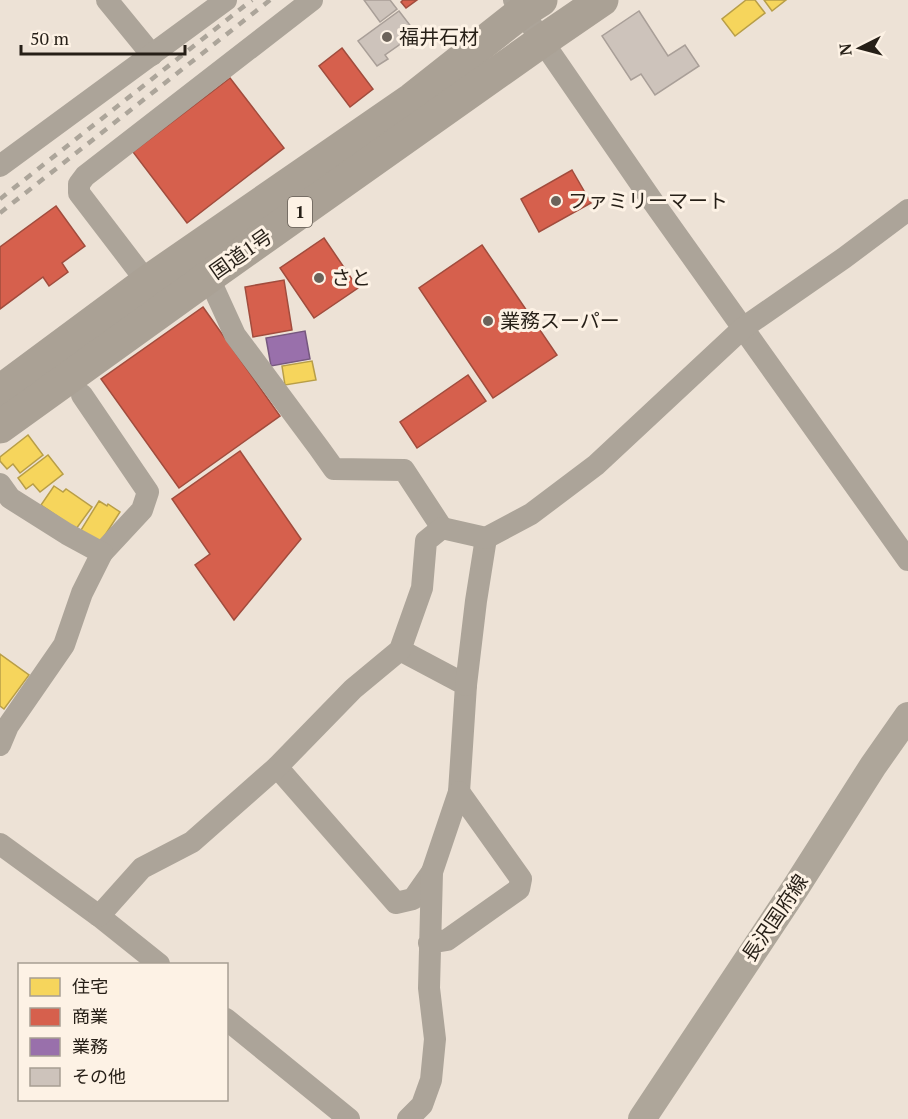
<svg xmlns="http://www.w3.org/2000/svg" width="908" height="1119" font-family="'PT Serif','Noto Sans JP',serif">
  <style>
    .homes { fill: #f6d55c; stroke: #b89e47; stroke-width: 1.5 }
    .shops { fill: #d6604d; stroke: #a14c3d; stroke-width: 1.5 }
    .offices { fill: #9970ab; stroke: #76587f; stroke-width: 1.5 }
    .building { fill: #cdc3bb; stroke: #a99f98; stroke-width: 1.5 }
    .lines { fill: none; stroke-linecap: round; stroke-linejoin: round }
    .minor { stroke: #aca499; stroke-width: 22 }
    .major { stroke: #aea69a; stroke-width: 28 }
    .highway { stroke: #aaa195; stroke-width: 33 }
    .rail { stroke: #aca59a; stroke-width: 4.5; stroke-dasharray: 8 8; stroke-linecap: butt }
    .poi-dot { fill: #6c635a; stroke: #fdf2e5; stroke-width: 2 }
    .labels { text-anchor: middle; stroke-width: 6; stroke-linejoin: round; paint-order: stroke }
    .shield { fill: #fdf2e5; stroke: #665e55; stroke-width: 1.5 }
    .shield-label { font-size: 18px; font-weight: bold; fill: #261f17 }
    .poi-label { font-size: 20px; fill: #261f17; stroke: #fdf2e5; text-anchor: start }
    .street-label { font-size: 20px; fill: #261f17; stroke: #fdf2e5 }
  </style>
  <rect width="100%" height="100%" fill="#ede2d6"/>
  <!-- homes -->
  <g class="homes">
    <path d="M746,0h9l10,13 -30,23 -13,-17z"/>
    <path d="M764,0h22l-14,11z"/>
    <path d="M312,361l4,19 -31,5 -3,-19z"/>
    <path d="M28,435l15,20 -23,18 -7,-9 -6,5 -7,-8v-4z"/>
    <path d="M48,455l15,19 -23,18 -7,-8 -7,5 -8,-11z"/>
    <path d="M54,486l9,6 3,-3 26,18 -16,22 -35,-24z"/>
    <path d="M99,501l8,5 1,-2 12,8 -22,34 -17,-16z"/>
    <path d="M0,654l29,21 -25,34 -4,-3z"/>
  </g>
  <!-- shops -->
  <g class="shops">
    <path d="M403,0h14l-11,8 -5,-6z"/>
    <path d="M342,48l31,41 -23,18 -31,-41z"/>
    <path d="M230,78l54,70 -97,75 -54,-71z"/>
    <path d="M572,170l19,33 -52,29 -18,-33z"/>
    <path d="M56,206l29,40 -23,17 6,9 -19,14 -6,-9 -43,32v-62z"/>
    <path d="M324,238l34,50 -44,30 -34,-50z"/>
    <path d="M482,245l75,110 -64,43 -74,-110z"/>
    <path d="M284,280l8,50 -39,7 -8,-50z"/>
    <path d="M203,307l77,109 -101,72 -78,-109z"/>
    <path d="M468,375l18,26 -69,47 -17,-26z"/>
    <path d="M240,451l61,88 -67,81 -39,-55 15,-11 -38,-55z"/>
  </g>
  <!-- offices -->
  <path class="offices" d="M305,331l5,28 -39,7 -5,-28z"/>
  <!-- building -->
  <g class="building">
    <path d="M364,0h26l7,9 -17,13z"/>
    <path d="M399,11l17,22 -31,22 3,4 -11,7 -19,-25z"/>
    <path d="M639,11l29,45 17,-11 14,21 -44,29 -14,-21 -10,6 -29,-44z"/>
  </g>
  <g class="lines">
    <!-- minor -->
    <g class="minor">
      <path d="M107,0l45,55"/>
      <path d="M514,0l137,199 257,361"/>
      <path d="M0,166l226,-166"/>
      <path d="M207,278l7,11 21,46 84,113 15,21 70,1 38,58"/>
      <path d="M147,282l-68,-89v-9l6,-8 227,-176"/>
      <path d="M82,395l66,97 -6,18 -40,43"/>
      <path d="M0,484l10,14 57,36 35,19 -20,40 -18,52 -56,81 -8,19"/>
      <path d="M400,650l66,35 -7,107"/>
      <path d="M466,685l10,-84 10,-63"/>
      <path d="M277,767l119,136 17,-4 19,-27"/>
      <path d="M0,844l99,72 60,48"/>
      <path d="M99,916l43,-48 50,-26 85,-75 76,-78 47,-39 22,-62 4,-47 16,-13 44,10 45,-24 65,-49 147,-137 101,-70 64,-48"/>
      <path d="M226,1019l123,100"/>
      <path d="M408,1119l14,-14 9,-25 4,-41 -6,-51 3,-116 27,-80 62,87 -2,10 -72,51 -18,3"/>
    </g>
    <!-- major -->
    <path class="major" d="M642,1119l154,-232 77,-121 35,-50"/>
    <!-- highway -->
    <g class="highway">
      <path d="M0,391l147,-109 265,-183 110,-87 19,-12"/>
      <path d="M0,427l207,-149 335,-237 60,-41"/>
    </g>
    <!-- rail -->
    <g class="rail">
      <path d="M0,199l252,-199"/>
      <path d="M0,213l270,-213"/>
    </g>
  </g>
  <!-- markers -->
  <g class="poi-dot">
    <circle cx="387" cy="37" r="6"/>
    <circle cx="556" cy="201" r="6"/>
    <circle cx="319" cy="278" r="6"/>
    <circle cx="488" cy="321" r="6"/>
  </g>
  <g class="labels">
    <!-- shield labels -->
    <rect class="shield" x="288" y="197" width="24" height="30" rx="4.5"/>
    <g class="shield-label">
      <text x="300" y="218">1</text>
    </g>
    <!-- poi labels -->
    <g class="poi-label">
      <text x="399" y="44">福井石材</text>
      <text x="568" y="208">ファミリーマート</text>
      <text x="331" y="285">さと</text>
      <text x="500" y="328">業務スーパー</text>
    </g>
    <!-- street labels -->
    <g class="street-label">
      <text transform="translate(241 254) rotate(-35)" y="7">国道1号</text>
      <text transform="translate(775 918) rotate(-56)" y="7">長沢国府線</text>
    </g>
  </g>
  <!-- legend -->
  <rect x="18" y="963" width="210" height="138" fill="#fdf2e5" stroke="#a79e93" stroke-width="1.5"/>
  <rect x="30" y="978" width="30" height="18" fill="#f6d55c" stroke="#a79e93" stroke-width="1.5"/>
  <text x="72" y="993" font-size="18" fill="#261f17">住宅</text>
  <rect x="30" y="1008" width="30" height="18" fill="#d6604d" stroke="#a79e93" stroke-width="1.5"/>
  <text x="72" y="1023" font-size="18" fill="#261f17">商業</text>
  <rect x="30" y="1038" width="30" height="18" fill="#9970ab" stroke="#a79e93" stroke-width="1.5"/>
  <text x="72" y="1053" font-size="18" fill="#261f17">業務</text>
  <rect x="30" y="1068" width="30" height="18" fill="#cdc3bb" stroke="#a79e93" stroke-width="1.5"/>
  <text x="72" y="1083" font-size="18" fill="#261f17">その他</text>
  <!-- north arrow -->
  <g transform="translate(860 48) rotate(264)" stroke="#fdf2e5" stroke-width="4.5" paint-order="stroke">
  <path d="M0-4.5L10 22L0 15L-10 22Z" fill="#261f17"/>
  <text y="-9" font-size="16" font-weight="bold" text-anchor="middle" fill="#261f17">N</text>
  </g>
  <!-- scale -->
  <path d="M21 45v9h164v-9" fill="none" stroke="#261f17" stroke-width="3"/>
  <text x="30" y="45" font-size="18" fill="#261f17" stroke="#fdf2e5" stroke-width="4.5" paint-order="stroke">50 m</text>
</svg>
